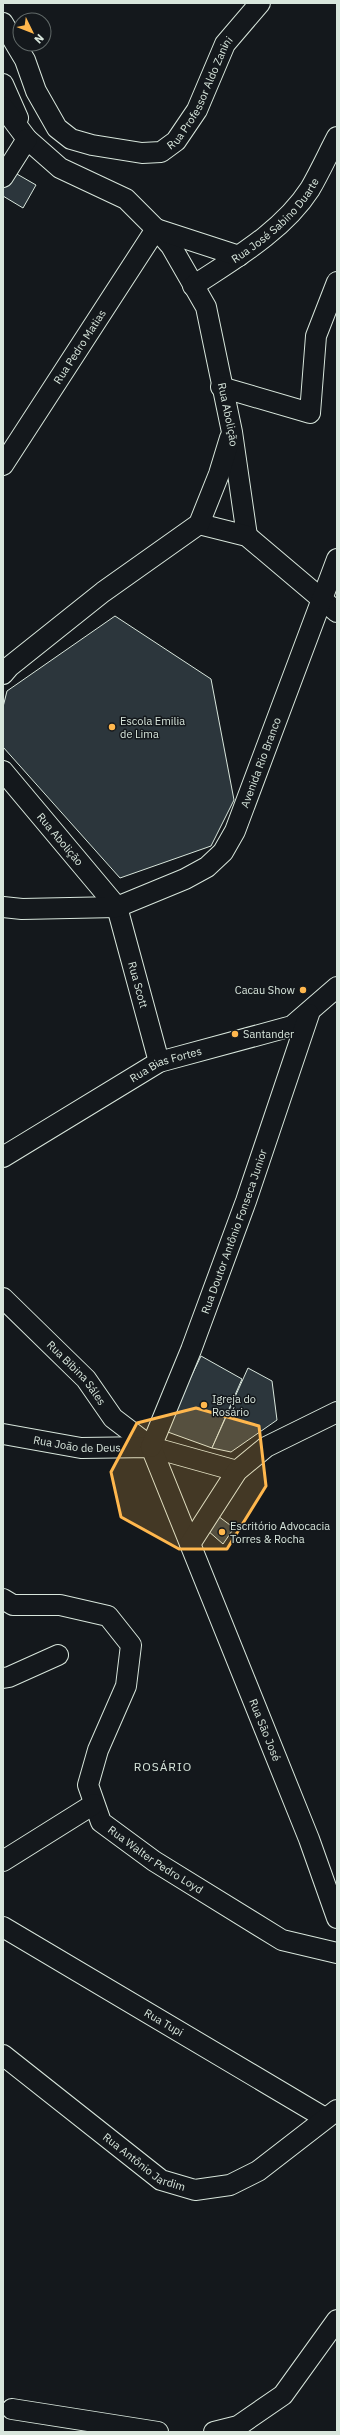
<svg xmlns="http://www.w3.org/2000/svg" width="340" height="2435" font-family="'IBM Plex Sans',sans-serif">
  <style>
    .building { fill: #2c363c; stroke: #d8e6dc }
    .lines { fill: none; stroke-linecap: round; stroke-linejoin: round }
    .minor-casing { stroke: #d8e6dc; stroke-width: 22 }
    .minor { stroke: #14181c; stroke-width: 20 }
    .marked { fill: #ffb74d; fill-opacity: 0.2; stroke: #ffb74d; stroke-width: 3; stroke-linejoin: round }
    .poi-dot { fill: #ffb74d; stroke: #14181c; stroke-width: 1.5 }
    .labels { text-anchor: middle; stroke-width: 3; stroke-linejoin: round; paint-order: stroke }
    .street-label { font-size: 11px; fill: #d8e6dc; stroke: #14181c }
    .poi-label { font-size: 11px; fill: #d8e6dc; stroke: #14181c; text-anchor: start }
    .neighbourhood-label { font-size: 12px; letter-spacing: 1px; fill: #d8e6dc; stroke: #14181c }
  </style>
  <rect width="100%" height="100%" fill="#14181c"/>
  <!-- building -->
  <g class="building">
    <path d="M10,170l26,15 -13,23 -20,-12v-15z"/>
    <path d="M115,616l96,63 23,121 -23,46 -91,32 -117,-131v-40l4,-16z"/>
    <path d="M201,1356l41,23 -30,69 -47,-17z"/>
    <path d="M248,1368l24,13 5,39 -46,32 -19,-4z"/>
    <path d="M218,1516l16,12 -11,16 -16,-14z"/>
  </g>
  <g class="lines">
    <!-- minor casing -->
    <g class="minor-casing">
      <g id="minor">
        <path id="s1" d="M3,23l22,37 11,31 21,37 14,11 21,6 50,8 19,-1 15,-11 21,-31 28,-66 35,-41"/>
        <path d="M3,84l15,34"/>
        <path id="s2" d="M3,107l24,32 33,29 66,31 30,30 15,17 35,61 26,125 15,104"/>
        <path d="M3,177l24,-38"/>
        <path id="s3" d="M193,286c41,-27 90,-55 117,-97 10,-17 18,-35 27,-52"/>
        <path d="M221,387l89,26 6,-77 21,-54"/>
        <path id="s4" d="M3,465l153,-236 83,27"/>
        <path d="M199,524l48,12 90,76"/>
        <path d="M3,674l6,-7 94,-75 96,-68 20,-50 11,-36"/>
        <path id="s5" d="M3,771l114,136 42,155"/>
        <path id="s6" d="M3,907l19,2 95,-2 68,-28 22,-12 16,-15 12,-21 102,-272"/>
        <path id="s7" d="M3,1157l156,-95 133,-36 45,-39"/>
        <path id="s8" d="M3,1298l83,81 27,39 38,29"/>
        <path id="s9" d="M3,1434l78,14 70,-1 86,24"/>
        <path id="s10" d="M151,1447l158,392 28,79"/>
        <path id="s11" d="M151,1447l40,-97 55,-149 63,-187"/>
        <path d="M190,1544l47,-73 29,-24 71,-35"/>
        <path id="s12" d="M3,1599l10,6h47l48,11 23,29 -5,41 -28,64 -10,35 13,37 53,39 128,79 55,13"/>
        <path d="M3,1678l6,-1 49,-22"/>
        <path d="M3,1861l91,-57"/>
        <path id="s13" d="M3,1927l322,191"/>
        <path id="s14" d="M3,2055l158,125 34,10 35,-5 28,-14 79,-61"/>
        <path d="M12,2409l146,23"/>
        <path d="M214,2432l24,-6 45,-31 54,-75"/>
      </g>
    </g>
    <!-- minor -->
    <use href="#minor" class="minor"/>
  </g>
  <!-- marked area -->
  <path class="marked" d="M196,1408l63,18 7,60 -39,63h-48l-58,-32 -10,-45 26,-49z"/>
  <!-- markers -->
  <g class="poi-dot">
    <circle cx="112" cy="727" r="4"/>
    <circle cx="303" cy="990" r="4"/>
    <circle cx="235" cy="1034" r="4"/>
    <circle cx="204" cy="1405" r="4"/>
    <circle cx="222" cy="1532" r="4"/>
  </g>
  <g class="labels">
    <!-- street labels -->
    <g class="street-label">
      <text dy="4" stroke="none"><textPath href="#s1" startOffset="300">Rua Professor Aldo Zanini</textPath></text>
      <text dy="4" stroke="none"><textPath href="#s3" startOffset="106">Rua José Sabino Duarte</textPath></text>
      <text dy="4" stroke="none"><textPath href="#s4" startOffset="141">Rua Pedro Matias</textPath></text>
      <text dy="4" stroke="none"><textPath href="#s2" startOffset="402">Rua Abolição</textPath></text>
      <text dy="4" stroke="none"><textPath href="#s6" startOffset="332">Avenida Rio Branco</textPath></text>
      <text dy="4" stroke="none"><textPath href="#s5" startOffset="89">Rua Abolição</textPath></text>
      <text dy="4" stroke="none"><textPath href="#s5" startOffset="258">Rua Scott</textPath></text>
      <text dy="4" stroke="none"><textPath href="#s7" startOffset="188">Rua Bias Fortes</textPath></text>
      <text dy="4" stroke="none"><textPath href="#s11" startOffset="231">Rua Doutor Antônio Fonseca Junior</textPath></text>
      <text dy="4" stroke="none"><textPath href="#s8" startOffset="105">Rua Bibina Sáles</textPath></text>
      <text dy="4" stroke="none"><textPath href="#s9" startOffset="75">Rua João de Deus</textPath></text>
      <text dy="4" stroke="none"><textPath href="#s10" startOffset="305">Rua São José</textPath></text>
      <text dy="4" stroke="none"><textPath href="#s12" startOffset="398">Rua Walter Pedro Loyd</textPath></text>
      <text dy="4" stroke="none"><textPath href="#s13" startOffset="187">Rua Tupi</textPath></text>
      <text dy="4" stroke="none"><textPath href="#s14" startOffset="178">Rua Antônio Jardim</textPath></text>
    </g>
    <!-- poi labels -->
    <g class="poi-label">
      <text x="120" y="725">Escola Emilia<tspan x="120" dy="13">de Lima</tspan></text>
      <text x="295" y="994" text-anchor="end">Cacau Show</text>
      <text x="243" y="1038">Santander</text>
      <text x="212" y="1403">Igreja do<tspan x="212" dy="13">Rosário</tspan></text>
      <text x="230" y="1530">Escritório Advocacia<tspan x="230" dy="13">Torres &amp; Rocha</tspan></text>
    </g>
    <!-- neighbourhood labels -->
    <g class="neighbourhood-label">
      <text x="163" y="1771">ROSÁRIO</text>
    </g>
  </g>
  <!-- border -->
  <rect width="340" height="2435" fill="none" stroke="#d8e6dc" stroke-width="8"/>
  <!-- north arrow -->
  <g transform="translate(32 32) rotate(133)"><circle r="19" fill="#14181c" stroke="#626a69"/>
  <path d="M0-3L7 15L0 10L-7 15Z" fill="#ffb74d"/>
  <text y="-6" font-size="11" font-weight="bold" text-anchor="middle" fill="#d8e6dc">N</text>
  </g>
</svg>
